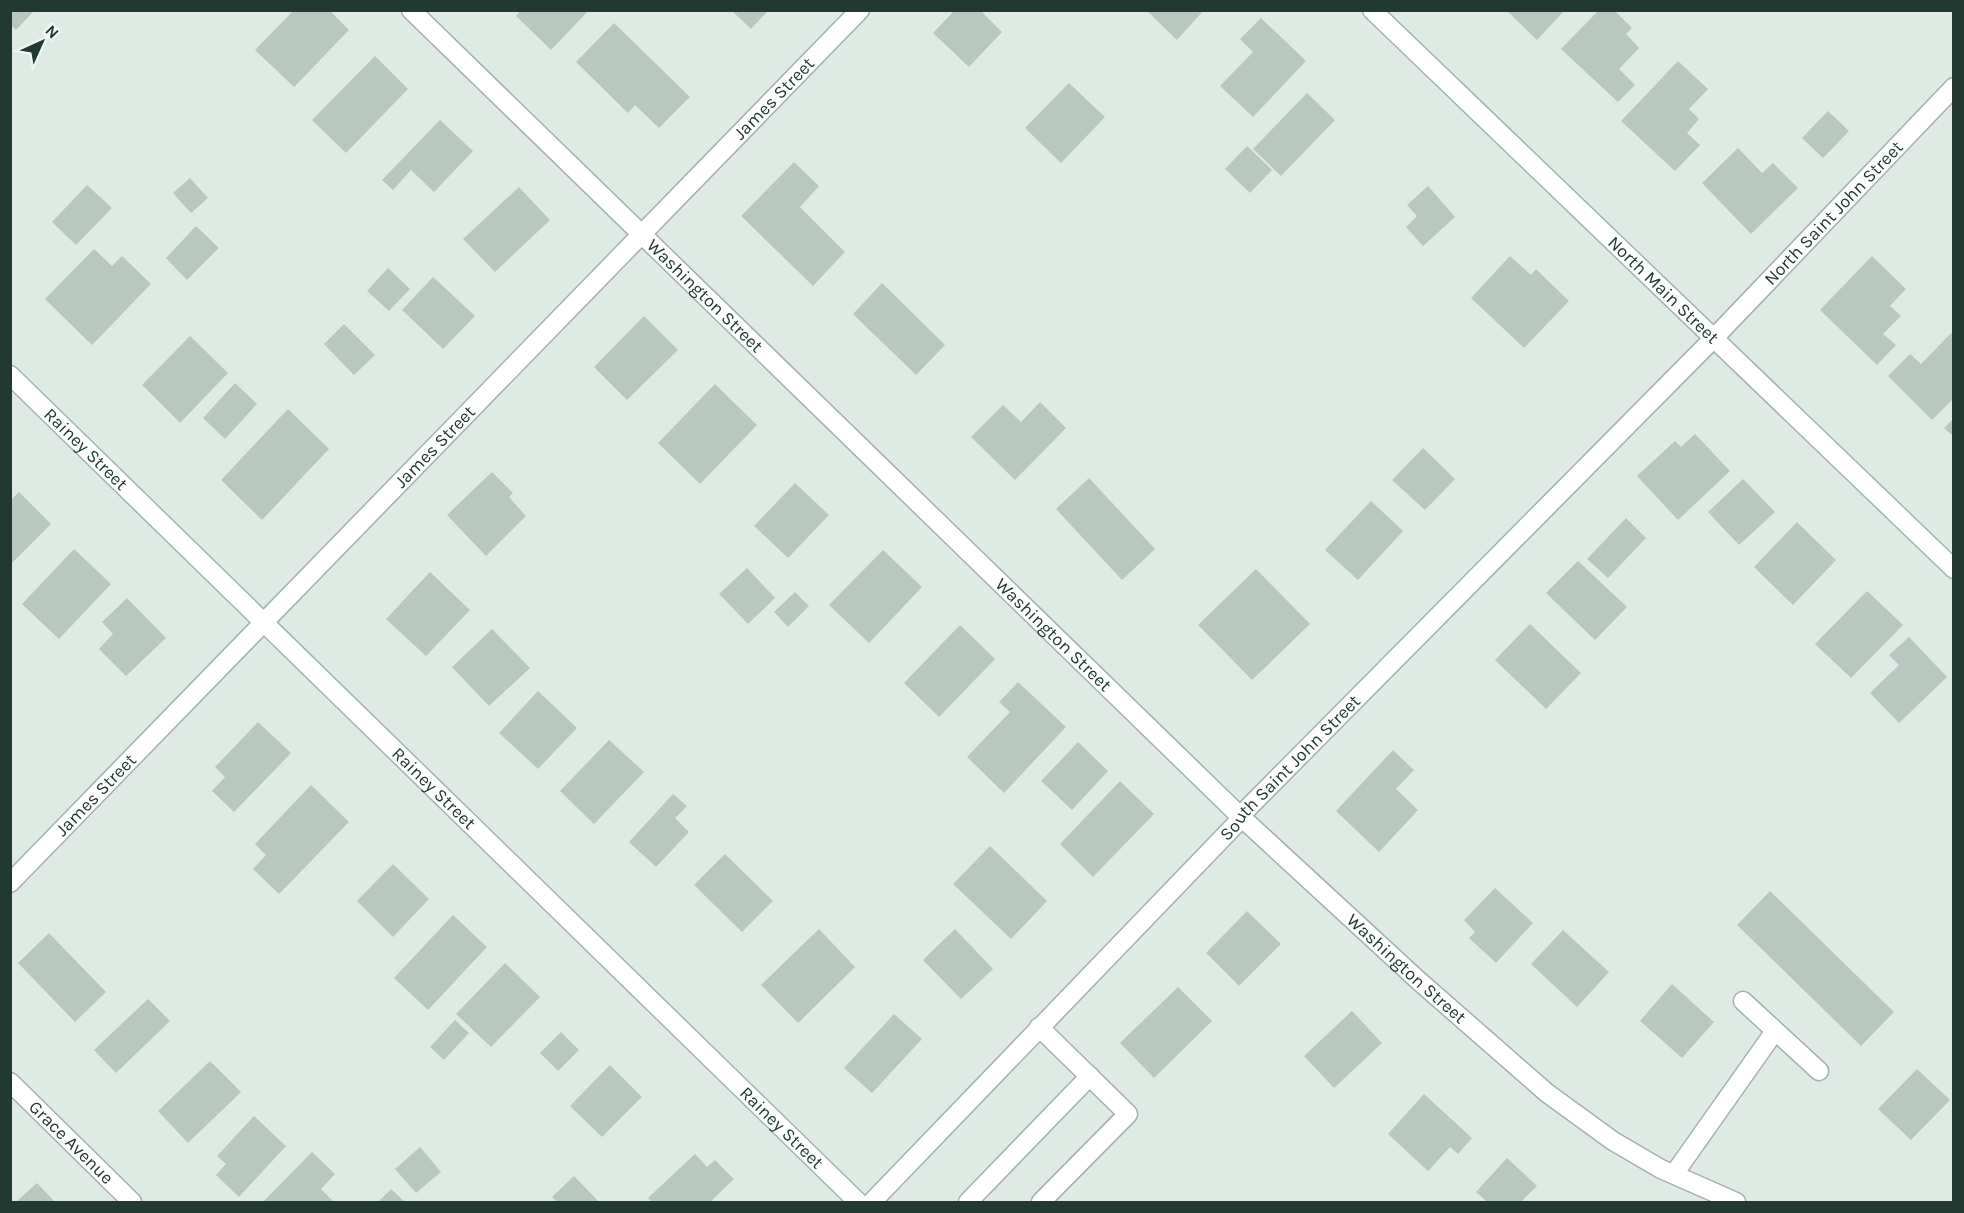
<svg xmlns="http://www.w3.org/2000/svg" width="1964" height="1213" font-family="Karla,sans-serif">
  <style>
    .building { fill: #b9c7c1 }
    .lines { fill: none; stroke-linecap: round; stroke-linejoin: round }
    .lane-casing { stroke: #a3b1ac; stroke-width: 21 }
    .street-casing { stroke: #a3b1ac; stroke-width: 21 }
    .secondary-casing { stroke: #a0b5ac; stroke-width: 21 }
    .lane { stroke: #fff; stroke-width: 18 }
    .street { stroke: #fff; stroke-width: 18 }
    .secondary { stroke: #fff; stroke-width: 18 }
    .labels { text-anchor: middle; stroke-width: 4.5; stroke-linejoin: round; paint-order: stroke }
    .street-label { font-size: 18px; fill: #223932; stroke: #f0f7f3 }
  </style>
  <rect width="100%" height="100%" fill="#e0eae5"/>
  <!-- building -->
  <g class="building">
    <path d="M10,10h25l-19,20 -6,-5z"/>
    <path d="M294,10h35l20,20 -55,57 -39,-37z"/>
    <path d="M521,10h68l-38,40 -35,-34z"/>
    <path d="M731,10h38l-18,19z"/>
    <path d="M955,10h25l22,22 -33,35 -36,-34z"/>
    <path d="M1146,10h58l-27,30z"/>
    <path d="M1506,10h59l-28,30z"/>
    <path d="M1599,10h15l18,18 -6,6 13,14 -20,21 16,16 -17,17 -57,-53z"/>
    <path d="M1261,18l45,43 -53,56 -33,-31 33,-34 -13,-13z"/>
    <path d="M614,23l76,74 -31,31 -24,-23 -7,8 -52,-51z"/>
    <path d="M375,56l33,33 -62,64 -34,-33z"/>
    <path d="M1678,61l30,28 -19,20 10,10 -12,14 13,12 -25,26 -54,-50z"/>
    <path d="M1069,83l36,34 -44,46 -36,-35z"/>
    <path d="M1307,93l28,27 -54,56 -28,-27z"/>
    <path d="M1828,111l21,20 -26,27 -21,-20z"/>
    <path d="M440,120l33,31 -39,41 -23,-22 -18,20 -11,-10z"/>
    <path d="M1247,146l25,24 -22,23 -25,-24z"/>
    <path d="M1738,148l24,25 11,-10 25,25 -47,46 -49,-51z"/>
    <path d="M794,162l25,24 -19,21 45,45 -32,34 -72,-70z"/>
    <path d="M190,178l18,20 -17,15 -18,-20z"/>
    <path d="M87,185l25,23 -36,37 -24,-23z"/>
    <path d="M1428,186l27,31 -32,29 -17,-19 11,-11 -10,-11z"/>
    <path d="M519,187l31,33 -55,52 -32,-33z"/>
    <path d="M196,226l23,22 -32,32 -21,-22z"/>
    <path d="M94,249l18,17 10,-10 29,28 -59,61 -47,-46z"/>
    <path d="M1510,256l21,19 5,-6 33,32 -45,47 -53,-50z"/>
    <path d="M1872,256l34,33 -16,17 11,10 -18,18 13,11 -19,20 -57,-55z"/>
    <path d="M388,268l22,21 -21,22 -22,-20z"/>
    <path d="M433,277l42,39 -32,33 -41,-39z"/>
    <path d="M882,283l63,62 -29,30 -63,-61z"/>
    <path d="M644,316l34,34 -51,50 -33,-33z"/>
    <path d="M344,324l31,31 -21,20 -30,-31z"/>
    <path d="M1951,333l3,3v62l-22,22 -44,-44 22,-22 11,10z"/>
    <path d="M190,336l38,37 -48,50 -38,-38z"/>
    <path d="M235,383l22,21 -32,35 -22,-21z"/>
    <path d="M715,384l42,41 -57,59 -42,-41z"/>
    <path d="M1040,402l26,26 -51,52 -44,-43 32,-32 18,17z"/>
    <path d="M288,409l41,40 -67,71 -41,-40z"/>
    <path d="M1954,418v19l-10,-9z"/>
    <path d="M1695,434l35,37 -52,49 -41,-44 38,-35 6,6z"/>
    <path d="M1423,448l32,31 -30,31 -33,-30z"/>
    <path d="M492,472l21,21 -4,4 17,19 -40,40 -39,-41z"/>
    <path d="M1089,478l66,71 -33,31 -66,-71z"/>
    <path d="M1743,479l32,33 -36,33 -31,-33z"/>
    <path d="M795,483l34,32 -41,43 -34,-32z"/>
    <path d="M19,492l32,32 -41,41v-64z"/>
    <path d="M1371,501l32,30 -45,49 -33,-30z"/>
    <path d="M1626,518l20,20 -38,40 -21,-19z"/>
    <path d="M1797,522l39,38 -43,45 -39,-38z"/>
    <path d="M74,549l37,35 -52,55 -37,-35z"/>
    <path d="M883,550l39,37 -53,56 -40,-38z"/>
    <path d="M1578,561l49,46 -32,33 -49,-47z"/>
    <path d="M747,568l28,30 -27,26 -29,-30z"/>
    <path d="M1256,569l54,55 -58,56 -54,-55z"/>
    <path d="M430,572l40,38 -44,46 -40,-37z"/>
    <path d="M1867,591l36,34 -52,53 -36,-34z"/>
    <path d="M795,592l14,14 -21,21 -14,-15z"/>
    <path d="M127,598l39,40 -40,38 -27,-27 14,-15 -11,-12z"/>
    <path d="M1530,624l51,49 -35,36 -51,-49z"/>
    <path d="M960,625l35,34 -56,58 -35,-34z"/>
    <path d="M492,629l38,39 -41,38 -37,-39z"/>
    <path d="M1909,637l38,40 -48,46 -29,-30 29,-28 -10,-10z"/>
    <path d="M1018,682l48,45 -62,66 -37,-36 43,-45 -11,-10z"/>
    <path d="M538,691l39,37 -39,41 -39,-36z"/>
    <path d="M258,722l33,31 -57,59 -22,-21 13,-14 -10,-10z"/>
    <path d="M609,740l35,32 -50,52 -34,-33z"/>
    <path d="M1078,742l30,29 -36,39 -31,-29z"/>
    <path d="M1393,750l21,20 -18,19 22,21 -39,42 -43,-41z"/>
    <path d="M1120,781l34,33 -61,63 -33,-33z"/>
    <path d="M311,785l38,37 -70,72 -26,-25 13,-14 -11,-11z"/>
    <path d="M673,794l14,12 -12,12 14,14 -33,35 -27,-25z"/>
    <path d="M990,846l57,55 -36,38 -58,-55z"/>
    <path d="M725,854l48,47 -31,31 -48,-47z"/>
    <path d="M393,864l36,35 -36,38 -36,-36z"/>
    <path d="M1495,888l38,35 -37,40 -27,-25 6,-6 -11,-12z"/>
    <path d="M1770,891l124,121 -33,34 -124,-121z"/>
    <path d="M1247,911l34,33 -42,42 -33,-33z"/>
    <path d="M453,915l34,32 -59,63 -34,-32z"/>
    <path d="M819,929l36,38 -57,56 -37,-38z"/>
    <path d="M955,929l38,40 -32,30 -38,-39z"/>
    <path d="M1563,930l46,42 -32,35 -46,-43z"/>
    <path d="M49,933l57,59 -31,30 -57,-59z"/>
    <path d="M505,963l35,34 -49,50 -35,-33z"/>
    <path d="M1672,984l42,38 -32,36 -42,-37z"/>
    <path d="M1178,987l34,34 -58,57 -34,-35z"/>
    <path d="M148,999l22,22 -54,52 -22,-23z"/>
    <path d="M1352,1011l30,32 -48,45 -30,-32z"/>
    <path d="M894,1014l28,25 -50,54 -28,-25z"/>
    <path d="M455,1020l14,13 -25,27 -14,-13z"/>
    <path d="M561,1032l18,18 -21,21 -18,-18z"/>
    <path d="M210,1061l31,31 -53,51 -30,-32z"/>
    <path d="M610,1065l32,32 -40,40 -32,-31z"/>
    <path d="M1917,1069l33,31 -39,40 -33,-31z"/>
    <path d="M1424,1094l48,44 -14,16 -8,-7 -22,24 -40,-37z"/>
    <path d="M254,1116l32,30 -47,51 -23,-22 10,-11 -9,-8z"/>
    <path d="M420,1147l21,25 -25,21 -21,-24z"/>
    <path d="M312,1152l23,22 -14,15 13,13h-71z"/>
    <path d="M695,1154l12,13 8,-7 19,19 -24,23h-58l-4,-4z"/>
    <path d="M1507,1158l30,28 -16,16h-34l-11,-10z"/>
    <path d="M574,1176l25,26h-42l-5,-5z"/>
    <path d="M37,1183l18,19h-39z"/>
    <path d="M391,1189l14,13h-27z"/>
  </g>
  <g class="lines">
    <!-- lane casing -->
    <g class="lane-casing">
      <g id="lane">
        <path d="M1743,1001l76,70"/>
        <path d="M1039,1027l89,87 -87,88"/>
        <path d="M1674,1174l101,-143"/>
        <path d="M968,1202l122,-126"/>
      </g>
    </g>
    <!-- street casing -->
    <g class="street-casing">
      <g id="street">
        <path id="s1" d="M411,10l829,806 179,165 128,112 66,48 48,28 75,33"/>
        <path id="s2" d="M10,883l850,-873"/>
        <path id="s3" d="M10,1082l122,120"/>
        <path id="s4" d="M872,1202l365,-379 3,-7 473,-477 241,-252"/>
      </g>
    </g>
    <!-- secondary casing -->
    <g class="secondary-casing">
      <g id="secondary">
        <path id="s5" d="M1372,10l582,559"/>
        <path id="s6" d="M10,375l848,827"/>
      </g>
    </g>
    <!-- lane -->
    <use href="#lane" class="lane"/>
    <!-- street -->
    <use href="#street" class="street"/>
    <!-- secondary -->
    <use href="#secondary" class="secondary"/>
  </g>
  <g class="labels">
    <!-- street labels -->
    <g class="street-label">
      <text dy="6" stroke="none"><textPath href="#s2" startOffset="1095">James Street</textPath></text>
      <text dy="6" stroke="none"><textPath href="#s4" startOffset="1380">North Saint John Street</textPath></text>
      <text dy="6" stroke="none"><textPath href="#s5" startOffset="404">North Main Street</textPath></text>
      <text dy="6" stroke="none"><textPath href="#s1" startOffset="410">Washington Street</textPath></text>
      <text dy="6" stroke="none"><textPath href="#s2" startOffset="609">James Street</textPath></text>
      <text dy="6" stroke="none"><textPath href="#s6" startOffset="106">Rainey Street</textPath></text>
      <text dy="6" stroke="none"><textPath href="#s1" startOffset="896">Washington Street</textPath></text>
      <text dy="6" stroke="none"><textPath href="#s4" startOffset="603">South Saint John Street</textPath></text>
      <text dy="6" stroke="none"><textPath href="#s6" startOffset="592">Rainey Street</textPath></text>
      <text dy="6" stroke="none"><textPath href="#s2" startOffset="123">James Street</textPath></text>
      <text dy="6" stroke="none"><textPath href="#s1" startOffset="1382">Washington Street</textPath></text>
      <text dy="6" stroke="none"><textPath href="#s6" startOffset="1078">Rainey Street</textPath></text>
      <text dy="6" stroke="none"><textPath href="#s3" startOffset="86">Grace Avenue</textPath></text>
    </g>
  </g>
  <!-- border -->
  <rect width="1964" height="1213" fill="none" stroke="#223932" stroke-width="24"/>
  <!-- north arrow -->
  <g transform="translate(42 42) rotate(45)" stroke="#f0f7f3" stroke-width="4.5" paint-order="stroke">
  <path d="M0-4.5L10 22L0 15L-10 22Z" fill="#223932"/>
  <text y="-9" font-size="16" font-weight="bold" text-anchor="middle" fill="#223932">N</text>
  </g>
</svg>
